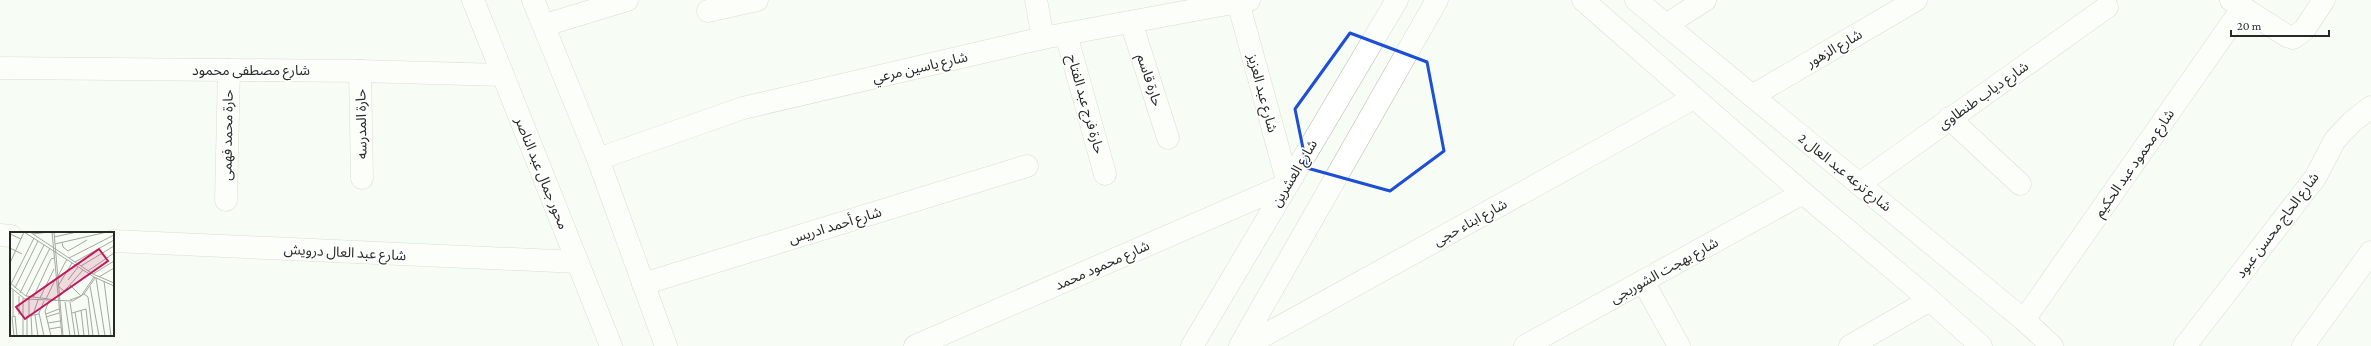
<svg xmlns="http://www.w3.org/2000/svg" width="2371" height="346" font-family="'Crimson Pro','Noto Sans Arabic',serif">
  <style>
    .lines { fill: none; stroke-linecap: round; stroke-linejoin: round }
    .minor-casing { stroke: #b3b8b0; stroke-width: 23 }
    .tertiary-casing { stroke: #b3b8b0; stroke-width: 23 }
    .minor { stroke: #fff; stroke-width: 22 }
    .tertiary { stroke: #fff; stroke-width: 22 }
    .marked { fill: none; stroke: #1d4ed8; stroke-width: 3; stroke-linejoin: round }
    .labels { text-anchor: middle; stroke-width: 3.5; stroke-linejoin: round; paint-order: stroke }
    .street-label { font-size: 14px; fill: #262925; stroke: #fff }
    .inset-road { fill: none; stroke: #a3a8a1; stroke-width: 1 }
    .view { fill: #c2185b; fill-opacity: 0.15; stroke: #c2185b; stroke-width: 2 }
    .inset-edge { fill: none; stroke: #262925; stroke-width: 2 }
  </style>
  <rect width="100%" height="100%" fill="#f7fdf4"/>
  <g class="lines">
    <!-- minor casing -->
    <g class="minor-casing">
      <g id="minor">
        <path d="M1036,0l7,38"/>
        <path d="M2231,0l56,36 6,2 11,-8 20,-30"/>
        <path d="M708,11l49,-11"/>
        <path d="M1131,22l37,116"/>
        <path d="M545,25l82,-25"/>
        <path d="M1666,25l39,-25"/>
        <path d="M1066,34l39,140"/>
        <path d="M0,68l360,3 143,4"/>
        <path d="M360,71l2,107"/>
        <path d="M1752,96l164,-96"/>
        <path d="M1949,118l71,66"/>
        <path d="M598,159l145,-51 300,-70 206,-38"/>
        <path d="M1859,184l248,-177"/>
        <path d="M226,200l3,-130"/>
        <path d="M0,235l11,1"/>
        <path d="M113,241l465,21"/>
        <path d="M1643,281l36,65"/>
        <path d="M643,284l384,-118"/>
        <path d="M2024,320l219,-313"/>
        <path d="M915,346l373,-162 -50,-182"/>
        <path d="M1192,346l205,-346"/>
        <path d="M1240,346l197,-346"/>
        <path d="M1245,346l449,-248"/>
        <path d="M1525,346l278,-153"/>
        <path d="M1850,346l80,-46"/>
        <path d="M2185,346l130,-168 20,-38 17,-18 19,-15"/>
        <path d="M2303,346l68,-94"/>
      </g>
    </g>
    <!-- tertiary casing -->
    <g class="tertiary-casing">
      <g id="tertiary">
        <path d="M473,0l138,346"/>
        <path d="M533,0l65,159 68,187"/>
        <path d="M1583,0l220,193 127,107 51,46"/>
        <path d="M1636,0l388,320 28,26"/>
      </g>
    </g>
    <!-- minor -->
    <use href="#minor" class="minor"/>
    <!-- tertiary -->
    <use href="#tertiary" class="tertiary"/>
  </g>
  <!-- marked area -->
  <path d="M0 0H2371V346H0ZM1350,33l77,29 17,89 -54,40 -83,-23 -12,-59z" fill="#f7fdf4" fill-opacity=".55" fill-rule="evenodd"/>
  <path class="marked" d="M1350,33l77,29 17,89 -54,40 -83,-23 -12,-59z"/>
  <g class="labels">
    <!-- street labels -->
    <g class="street-label">
      <text transform="translate(1834 48) rotate(-30)" y="5">شارع الزهور</text>
      <text transform="translate(920 67) rotate(-13)" y="5">شارع ياسين مرعي</text>
      <text x="251" y="75">شارع مصطفى محمود</text>
      <text transform="translate(1150 80) rotate(72)" y="5">حارة قاسم</text>
      <text transform="translate(1263 93) rotate(75)" y="5">شارع عبد العزيز</text>
      <text transform="translate(1983 95) rotate(-35)" y="5">شارع دياب طنطاوى</text>
      <text transform="translate(1086 104) rotate(74)" y="5">حارة فرج عبد الفتاح</text>
      <text transform="translate(361 124) rotate(-91)" y="5">حارة المدرسه</text>
      <text transform="translate(227 135) rotate(-89)" y="5">حارة محمد فهمى</text>
      <text transform="translate(2134 163) rotate(-55)" y="5">شارع محمود عبد الحكيم</text>
      <text transform="translate(1845 172) rotate(39)" y="5">شارع ترعه عبد العال 2</text>
      <text transform="translate(542 173) rotate(68)" y="5">محور جمال عبد الناصر</text>
      <text transform="translate(1294 173) rotate(-59)" y="5">شارع العشرين</text>
      <text transform="translate(1470 222) rotate(-29)" y="5">شارع ابناء حجى</text>
      <text transform="translate(835 225) rotate(-17)" y="5">شارع أحمد ادريس</text>
      <text transform="translate(2277 225) rotate(-53)" y="5">شارع الحاج محسن عبود</text>
      <text transform="translate(345 252) rotate(3)" y="5">شارع عبد العال درويش</text>
      <text transform="translate(1102 265) rotate(-24)" y="5">شارع محمود محمد</text>
      <text transform="translate(1664 270) rotate(-29)" y="5">شارع بهجت الشوربجى</text>
    </g>
  </g>
  <!-- overview -->
  <g transform="translate(10 232)">
    <rect width="104" height="104" fill="#f7fdf4"/>
    <path class="inset-road" d="M20,0l63,42 21,9M42,0l10,104M44,0l9,104M0,2l11,5M23,2l16,-2M44,5l23,-5M52,10l1,5 5,4 19,-11M45,12l52,-12M0,16l12,6M59,26l45,-23M65,30l39,-22M0,31l14,-31 70,45 20,9M71,34l33,-20M78,39l26,-18M83,42l21,-13M48,44l9,-17M89,45l15,-9M86,46l9,58M58,48l10,-13M94,49l7,55M0,51l16,13 30,4M1,52l23,-46M60,53l11,11M80,54l9,50M0,55l15,12 48,2 11,-7 11,-16M5,56l23,-47M3,58v26M54,59l-6,-5 14,-23M10,61l24,-48M74,62l4,3 5,39M16,64l24,-48M49,65l24,-27M23,66l18,-39 3,-1M30,66l14,-29M19,67v17M36,67l9,-19M60,68l11,-4 13,-19M39,69l-4,10 6,25M55,70l5,34M60,70l5,34M76,77l3,27M71,78l3,26M24,80l4,-12M65,80l4,24M62,81l14,-4M36,82l13,-5M9,83v-19M21,83l1,21M25,83l3,21M5,84l2,20M36,85l13,-4M38,91l12,-2M39,97l12,-2M4,104l-2,-19 3,-1M13,104v-38M17,104v-20l12,-2M34,104l-5,-23 5,-12"/>
    <path class="view" d="M89,17l9,12 -83,58 -9,-12z"/>
    <rect width="104" height="104" class="inset-edge"/>
  </g>
  <!-- scale -->
  <path d="M2231 30v6h98v-6" fill="none" stroke="#262925" stroke-width="2"/>
  <text x="2237" y="30" font-size="12" fill="#262925" stroke="#ffffff" stroke-width="3" paint-order="stroke">20 m</text>
</svg>
